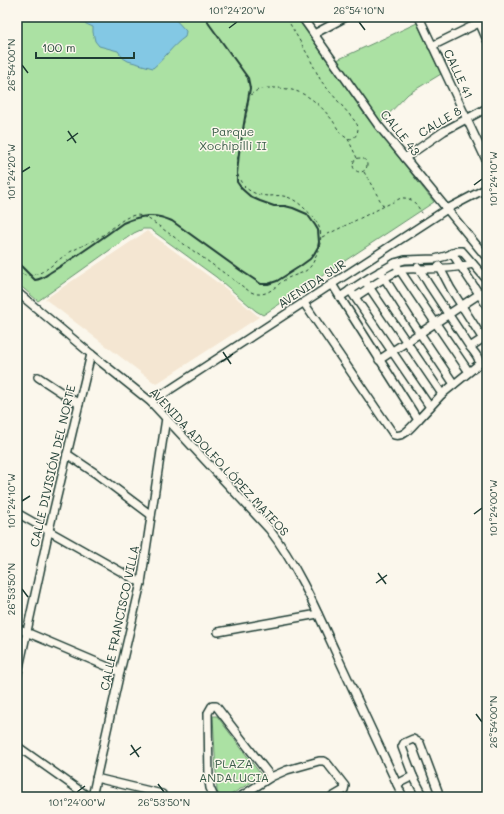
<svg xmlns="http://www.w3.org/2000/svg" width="504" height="814" font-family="Mali,sans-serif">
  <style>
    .built { fill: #f4e6d2 }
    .green { fill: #abe1a3; stroke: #658f6c }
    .water { fill: #83c8e4; stroke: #5b909e }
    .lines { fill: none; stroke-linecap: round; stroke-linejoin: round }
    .minor-casing { stroke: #1f3d34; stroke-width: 10 }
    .path { stroke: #1f3d34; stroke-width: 1; stroke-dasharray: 3 3; stroke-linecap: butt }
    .minor { stroke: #fbf7ec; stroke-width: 7 }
    .rail { stroke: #1f3d34; stroke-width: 2 }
    .ticks { fill: none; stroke: #1f3d34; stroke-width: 1.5 }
    .labels { text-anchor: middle; stroke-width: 3; stroke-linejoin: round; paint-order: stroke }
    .street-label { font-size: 12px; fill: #1f3d34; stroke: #fbf7ec }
    .park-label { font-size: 12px; fill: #3b5e4a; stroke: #fbf7ec }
    .neatline { fill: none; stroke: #1f3d34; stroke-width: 1.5 }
    .ticks-label { font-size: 10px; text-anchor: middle; fill: #1f3d34 }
  </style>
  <rect width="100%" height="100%" fill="#fbf7ec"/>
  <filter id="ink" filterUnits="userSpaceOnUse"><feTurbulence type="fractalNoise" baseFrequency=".025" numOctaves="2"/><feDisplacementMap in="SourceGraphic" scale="8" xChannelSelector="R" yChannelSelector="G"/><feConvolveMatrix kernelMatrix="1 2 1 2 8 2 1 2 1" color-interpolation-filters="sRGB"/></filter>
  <g filter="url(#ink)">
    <!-- built -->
    <path class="built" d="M147,231l78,57 34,29 -103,67 -111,-85z"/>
    <!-- green -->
    <g class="green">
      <path d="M17,17h279l23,31 46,67 69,87 -171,113 -7,-4 -40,-34 -66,-48h-7l-9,4 -96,68 -21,-18z"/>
      <path d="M417,23l24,51 -33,20 -27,28 -21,-27 -23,-35z"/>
      <path d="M213,716h4l45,60 -35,21h-5l-5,-5z"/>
    </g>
    <!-- water -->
    <path class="water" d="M64,17h109l13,14 -1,6c-13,9 -20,21 -32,31l-25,-7 -5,-3 -5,-7 -19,-5 -4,-5 -2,-9v-5l-9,-4z"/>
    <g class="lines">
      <!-- minor casing -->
      <g class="minor-casing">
        <g id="minor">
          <path d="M302,17l76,108 109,133"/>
          <path d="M419,17l68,145"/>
          <path d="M477,17l10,23"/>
          <path d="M314,34l32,-17"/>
          <path d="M432,46l55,-27"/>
          <path d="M405,158l39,-27 43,-23"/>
          <path d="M452,253l35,53"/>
          <path d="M395,263l10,-3 30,-1 11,-3 12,-5h4l25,29"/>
          <path d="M439,266l12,23 32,50"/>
          <path d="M418,267l11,18 41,62"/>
          <path d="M380,271l33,52 41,61"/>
          <path d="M365,281l77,113"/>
          <path d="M332,284l8,13"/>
          <path d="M350,290l80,117"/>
          <path d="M17,292l74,62 60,48 118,127c28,36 47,80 66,122 23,49 45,97 68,146"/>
          <path d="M355,297c13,-8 33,-23 46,-27 7,-2 15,-1 22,-1 17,0 34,-1 50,-5"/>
          <path d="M304,303l90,132c10,3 18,-9 24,-15"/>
          <path d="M379,360l108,-71"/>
          <path d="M469,372l-45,-66 -29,-43 -23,13 -32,21 78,123 24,-26 37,-30c1,-6 -5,-12 -9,-17l17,-11"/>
          <path d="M38,377l41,27"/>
          <path d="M151,402l296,-193 40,-21"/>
          <path d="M67,454l28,19 56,42"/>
          <path d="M17,513l124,70"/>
          <path d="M17,628l9,4 94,40"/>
          <path d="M218,632l100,-18"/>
          <path d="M17,677l32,-147 30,-126 12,-50"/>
          <path d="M17,746l72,51"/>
          <path d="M96,778l66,16v3"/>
          <path d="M397,784l16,-8"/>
          <path d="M92,797l28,-125 21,-89 25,-165"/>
          <path d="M214,797l-4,-9 -1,-7 -1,-68 4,-7h4l55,71"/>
          <path d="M240,797l31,-20 16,-7 32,-9h5l3,2 18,23 -1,4 -12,7"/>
          <path d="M424,797l-11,-21 -11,-29 2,-4 9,-4 7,4 18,48v4l-3,2"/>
        </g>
      </g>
      <!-- path -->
      <g class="path">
        <path d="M348,139l9,19"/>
        <circle cx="360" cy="165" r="7"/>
        <path d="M364,172l20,35"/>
        <path d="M322,237l79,-39c13,-1 16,8 23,18"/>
        <path d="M17,272c21,12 37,-11 53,-20 11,-6 22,-10 33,-17 10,-6 20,-19 33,-20 8,0 14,5 20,9l93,67c2,1 6,3 9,3 12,1 19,-10 28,-15 7,-4 17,-5 22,-10 5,-4 7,-11 9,-16 8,-20 3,-31 -13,-45 -5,-5 -13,-11 -21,-12 -5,-1 -10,0 -15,0 -14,-1 -26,-7 -30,-21 -3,-10 1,-23 3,-33 3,-15 6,-30 8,-45 5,-7 13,-9 22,-9 29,-1 45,11 62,33 4,6 7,14 14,17 6,3 11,-3 11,-10 0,-3 -2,-5 -4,-8l-33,-39 -12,-24 -23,-40"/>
      </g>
      <!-- minor -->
      <use href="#minor" class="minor"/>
      <!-- rail -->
      <path class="rail" d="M17,262l18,18c8,-1 10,-4 16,-8 25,-15 49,-32 72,-49 18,-8 32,-10 49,-2l68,49 21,14h7l9,-3 22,-14 11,-8 4,-5 4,-7 1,-5 -1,-12 -3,-5 -8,-11 -14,-6 -8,-2h-11l-14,-5 -9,-4 -9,-8 -5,-7v-8l2,-21 11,-65 -2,-10 -39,-54 -3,-7"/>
    </g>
  </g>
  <!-- ticks -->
  <path class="ticks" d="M359,22l6,8M229,28l8,-6M22,65l6,8M68,131l8,12M67,141l11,-8M22,172l8,-5M474,185l8,-6M223,352l8,12M221,362l12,-8M22,501l8,-5M474,514l8,-6M378,573l8,11M376,583l11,-8M22,589l6,8M476,714l6,8M131,745l8,12M130,755l11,-8M158,784l6,8M77,792l8,-6"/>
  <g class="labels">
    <!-- street labels -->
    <g class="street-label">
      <text transform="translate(458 74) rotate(65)" y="4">CALLE 41</text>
      <text transform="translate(440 122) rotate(-31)" y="4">CALLE 8</text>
      <text transform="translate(400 133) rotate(51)" y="4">CALLE 43</text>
      <text transform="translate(312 284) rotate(-33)" y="4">AVENIDA SUR</text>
      <text transform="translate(219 462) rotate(47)" y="4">AVENIDA ADOLFO LÓPEZ MATEOS</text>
      <text transform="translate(53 466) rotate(-77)" y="4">CALLE DIVISIÓN DEL NORTE</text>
      <text transform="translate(120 618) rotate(-78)" y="4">CALLE FRANCISCO VILLA</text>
    </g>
    <!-- park labels -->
    <g class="park-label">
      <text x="233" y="136">Parque<tspan x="233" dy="14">Xochipilli II</tspan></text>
      <text x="234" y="768">PLAZA<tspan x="234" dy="14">ANDALUCIA</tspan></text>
    </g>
  </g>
  <!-- margin -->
  <rect width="504" height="814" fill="none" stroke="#fbf7ec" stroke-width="44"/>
  <!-- scale -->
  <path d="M36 52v6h98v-6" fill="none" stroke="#1f3d34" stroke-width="2"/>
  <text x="42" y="52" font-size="12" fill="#1f3d34" stroke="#fbf7ec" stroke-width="3" paint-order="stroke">100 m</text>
  <rect x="22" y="22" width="460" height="770" class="neatline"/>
  <g class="ticks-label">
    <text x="237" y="14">101°24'20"W</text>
    <text x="359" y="14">26°54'10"N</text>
    <text transform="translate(11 65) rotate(-90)" y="4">26°54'00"N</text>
    <text transform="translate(11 172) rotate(-90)" y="4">101°24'20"W</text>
    <text transform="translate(493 179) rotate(-90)" y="4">101°24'10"W</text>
    <text transform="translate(11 501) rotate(-90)" y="4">101°24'10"W</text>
    <text transform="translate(493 508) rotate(-90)" y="4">101°24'00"W</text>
    <text transform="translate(11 589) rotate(-90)" y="4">26°53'50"N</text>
    <text transform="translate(493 722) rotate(-90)" y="4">26°54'00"N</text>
    <text x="77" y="806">101°24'00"W</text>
    <text x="164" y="806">26°53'50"N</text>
  </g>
</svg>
